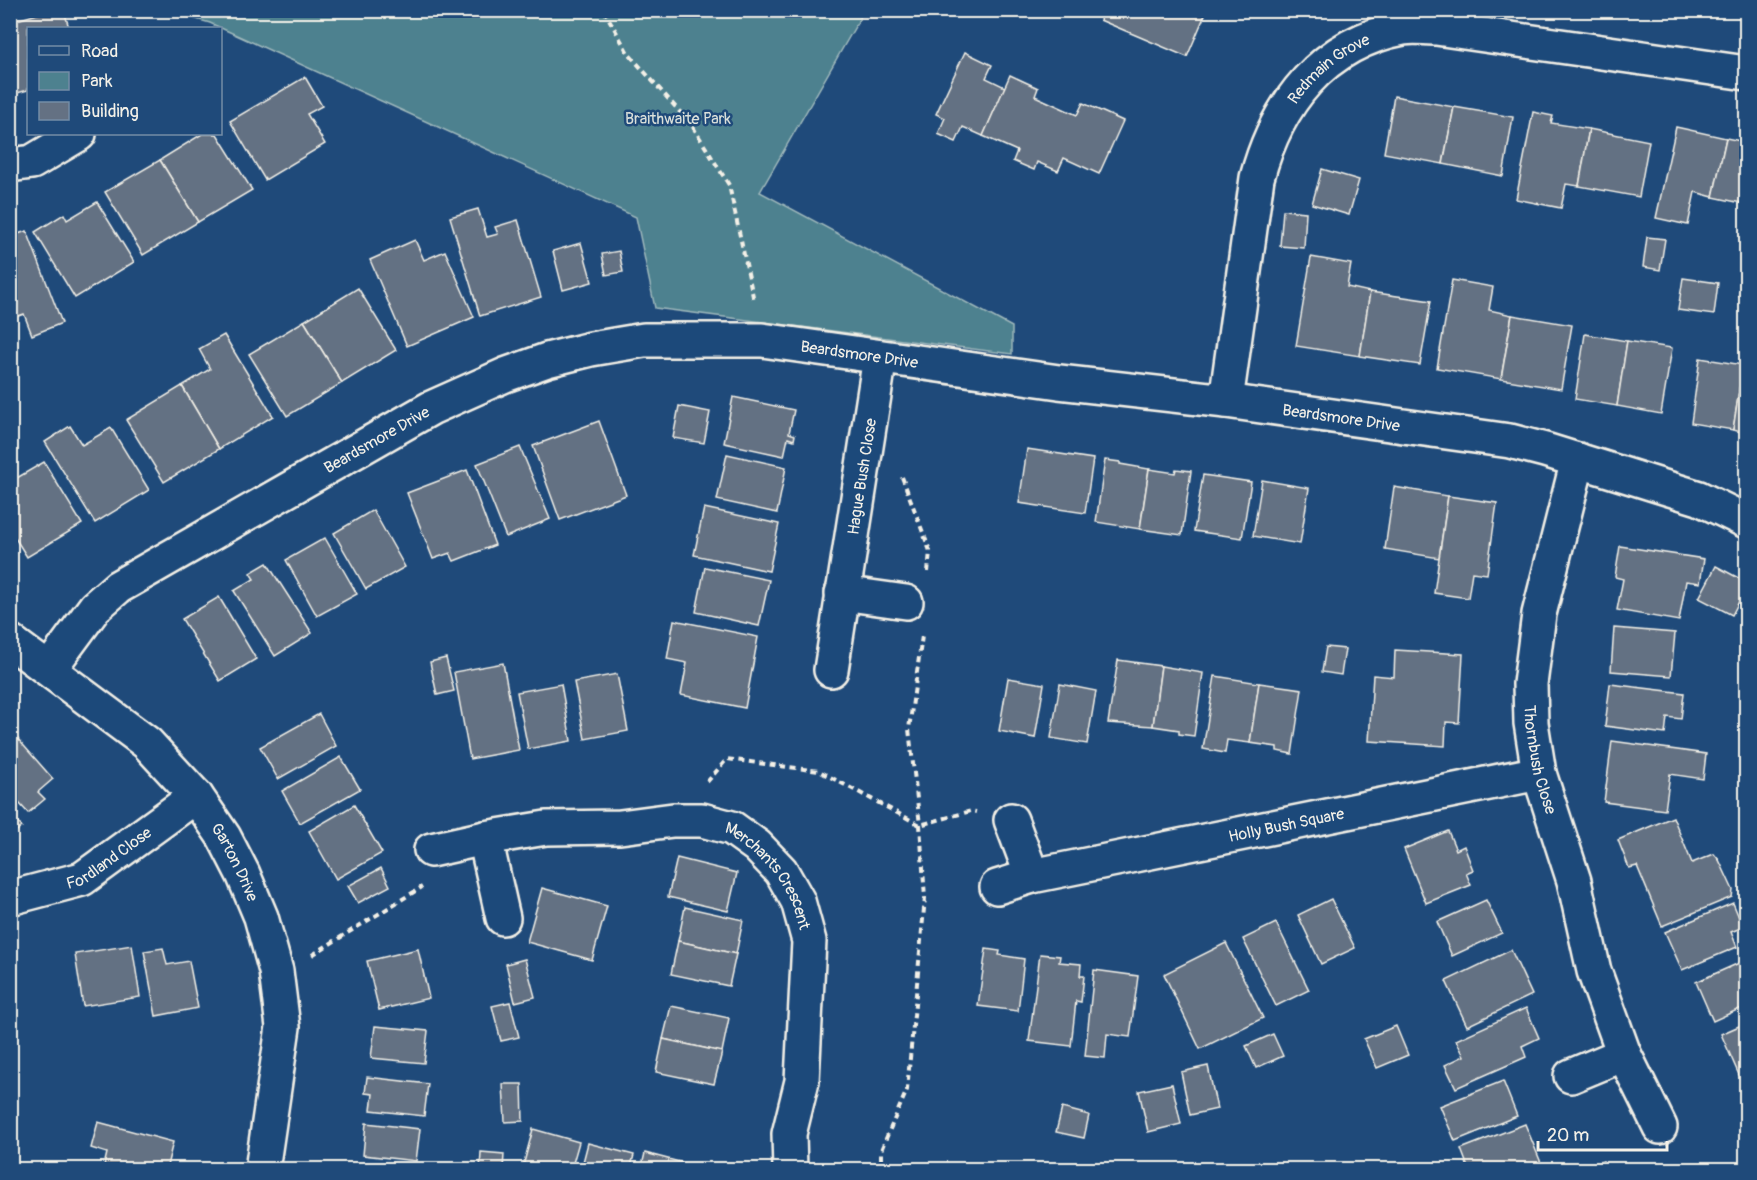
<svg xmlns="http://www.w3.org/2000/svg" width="1757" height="1180" font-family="Pangolin,sans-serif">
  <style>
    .green { fill: #4d818f; stroke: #a0b9bc; stroke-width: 1.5 }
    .building { fill: #647183; stroke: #f4f1e8; stroke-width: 1.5 }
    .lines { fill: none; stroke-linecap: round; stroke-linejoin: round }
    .minor-casing { stroke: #f4f1e8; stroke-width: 38 }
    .path { stroke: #f4f1e8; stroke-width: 4; stroke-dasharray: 6 4.5; stroke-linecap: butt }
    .minor { stroke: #1f4a7a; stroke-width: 33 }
    .labels { text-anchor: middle; stroke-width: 5; stroke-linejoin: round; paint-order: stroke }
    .street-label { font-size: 16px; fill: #f4f1e8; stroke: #1f4a7a }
    .park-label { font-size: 16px; fill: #dbe0db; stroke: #1f4a7a }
  </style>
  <rect width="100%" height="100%" fill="#1f4a7a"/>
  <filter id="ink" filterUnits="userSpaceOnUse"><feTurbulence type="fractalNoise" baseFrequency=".0167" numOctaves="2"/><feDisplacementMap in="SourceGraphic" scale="12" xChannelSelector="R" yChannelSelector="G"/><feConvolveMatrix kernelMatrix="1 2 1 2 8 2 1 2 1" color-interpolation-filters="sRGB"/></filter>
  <g filter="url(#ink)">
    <!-- green -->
    <path class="green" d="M169,11h695l-104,181 252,135v27l-357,-46 -19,-91 -426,-194z"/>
    <!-- building -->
    <g class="building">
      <path d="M51,10h13l5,18h-41v62l-18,5v-73z"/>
      <path d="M1105,10h102l-20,47 -87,-37z"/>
      <path d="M965,52l27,13 -6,13 19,9 -22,49 -20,-9 -7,15 -18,-8 7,-16 -9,-4z"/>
      <path d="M1010,75l28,13 -3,8 42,19 6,-12 40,18 -24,53 -35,-16 -6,13 -21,-9 -3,8 -21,-9 4,-10 -34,-15z"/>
      <path d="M305,77l17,29 -15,8 18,30 -60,36 -35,-59z"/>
      <path d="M1394,96l60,11 -11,57 -59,-11z"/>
      <path d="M1454,107l59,10 -10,59 -60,-12z"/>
      <path d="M1533,112l20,4 -2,7 38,6 -10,57 -13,-2 -5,24 -45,-9z"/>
      <path d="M1676,127l50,11 -13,59 -18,-5 -7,33 -32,-7z"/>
      <path d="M1589,129l60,12 -10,56 -60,-11z"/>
      <path d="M202,134h15l35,56 -54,32 -38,-62z"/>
      <path d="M1726,138l20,4v62l-33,-7z"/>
      <path d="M160,160l38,62 -55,33 -38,-63z"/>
      <path d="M1322,169l37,11 -10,35 -37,-11z"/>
      <path d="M97,202l37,60 -59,36 -40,-66 29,-18 3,6z"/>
      <path d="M478,209l9,28 11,-3 -3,-7 23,-7 23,77 -61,19 -30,-99z"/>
      <path d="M1283,210l23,2 -2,36 -24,-2z"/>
      <path d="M27,231l35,92 -30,12 -8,-21 -14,5v-78l3,-1 -1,-4z"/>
      <path d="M1647,237l18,2 -5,31 -17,-3z"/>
      <path d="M415,240l9,20 21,-9 29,66 -67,29 -37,-86z"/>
      <path d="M581,243l11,39 -29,8 -10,-39z"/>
      <path d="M619,251l4,21 -17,3 -4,-21z"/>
      <path d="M1311,257l40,7 -4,23 23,5 -10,64 -64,-10z"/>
      <path d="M1744,257l2,1v38l-7,-1z"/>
      <path d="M1683,278l35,5 -4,32 -36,-5z"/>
      <path d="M1452,280l41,7 -4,23 23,5 -11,64 -64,-11z"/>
      <path d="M358,288l38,62 -54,33 -38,-62z"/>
      <path d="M1370,292l61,9 -11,64 -60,-9z"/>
      <path d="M1512,315l60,10 -11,64 -60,-10z"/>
      <path d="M304,321l38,62 -55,33 -38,-62z"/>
      <path d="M1585,334l42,7 -10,65 -42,-7z"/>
      <path d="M224,335l49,81 -54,33 -37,-63 28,-17 -11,-20z"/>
      <path d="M1627,341l45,7 -11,66 -44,-8z"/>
      <path d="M1700,358l43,7 -10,65 -42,-7z"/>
      <path d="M1743,365l3,1v67l-13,-3z"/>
      <path d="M182,386l37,63 -55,33 -38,-62z"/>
      <path d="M733,397l61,13 -5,23 6,2 -1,5 -6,-2 -4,18 -60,-13z"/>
      <path d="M679,406l31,6 -6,31 -31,-5z"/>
      <path d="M599,421l27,74 -66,25 -27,-74z"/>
      <path d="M70,426l12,19 29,-17 38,62 -54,33 -50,-81z"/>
      <path d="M520,447l30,72 -44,18 -29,-73z"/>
      <path d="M1027,449l66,10 -8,54 -66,-10z"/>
      <path d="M727,454l59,13 -9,46 -60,-13z"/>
      <path d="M1105,460l15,2v2l29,5 -9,60 -44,-7z"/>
      <path d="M44,462l38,62 -55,33 -17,-27v-48z"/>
      <path d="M1149,469l26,4 1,-4 15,2 -9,64 -42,-6z"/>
      <path d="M467,470l28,75 -41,16 -4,-8 -17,6 -26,-66z"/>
      <path d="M1203,475l48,7 -9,56 -48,-7z"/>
      <path d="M1262,480l47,8 -9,56 -47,-8z"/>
      <path d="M1394,487l54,9 -9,62 -54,-9z"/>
      <path d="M1448,496l49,7 -10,71 -15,-2 -4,26 -34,-5z"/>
      <path d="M704,508l75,16 -10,47 -75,-16z"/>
      <path d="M373,510l32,57 -39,22 -32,-56z"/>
      <path d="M325,538l32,56 -40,22 -31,-56z"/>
      <path d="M1620,546l84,13 -4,24 -14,-2 -7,40 -62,-11 6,-31 -8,-2z"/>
      <path d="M267,563l45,70 -37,23 -41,-65 20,-12 -4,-6z"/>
      <path d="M1716,566l30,16v6l-14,27 -33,-17z"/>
      <path d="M705,567l64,13 -10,46 -63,-14z"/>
      <path d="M219,597l37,62 -36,22 -38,-62z"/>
      <path d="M674,620l84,17 -13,71 -64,-13 6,-32 -20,-4z"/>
      <path d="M1614,628l61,5 -4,43 -60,-5z"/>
      <path d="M1326,647l19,2 -4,26 -19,-3z"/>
      <path d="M1395,650l68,4 -4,69 -13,-1 -1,24 -76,-5 4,-66 21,2z"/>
      <path d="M446,658l8,33 -17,4 -7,-33z"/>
      <path d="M1118,660l43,6 -8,60 -45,-3z"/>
      <path d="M503,663l16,87 -49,9 -16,-87z"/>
      <path d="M1161,666l42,7 -9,63 -15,-2v-4l-26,-4z"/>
      <path d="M617,674l11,57 -43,8 -11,-57z"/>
      <path d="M1215,676l44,7 -9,60 -23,-3 -2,13 -22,-4z"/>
      <path d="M1008,678l36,6 -9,54 -36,-7z"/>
      <path d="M1259,683l43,6 -10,65 -15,-3v-4l-27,-4z"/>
      <path d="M561,684l10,57 -43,8 -11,-57z"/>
      <path d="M1060,684l36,7 -9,53 -36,-6z"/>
      <path d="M1610,684l74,9 -3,26 -14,-2 -2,17 -60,-8z"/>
      <path d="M319,714l17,32 -58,33 -18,-32z"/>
      <path d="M10,730l43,49 -15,13 7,7 -17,14 -18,-20z"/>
      <path d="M1612,741l94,13 -3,25 -33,-5 -5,36 -61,-8z"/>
      <path d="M341,757l19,32 -60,34 -18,-32z"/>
      <path d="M354,805l28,48 -46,26 -27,-48z"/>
      <path d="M10,815l12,12 -12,9z"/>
      <path d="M1673,817l19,46 22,-9 5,6 14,30 -1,7 -70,29 -25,-60 -8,2 -11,-28z"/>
      <path d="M1448,831l8,19 8,-4 9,24 -7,3 5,12 -45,18 -22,-54z"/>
      <path d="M677,858l60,15 -9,38 -60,-14z"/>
      <path d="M381,868l9,18 -32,17 -10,-17z"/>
      <path d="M542,888l65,18 -15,54 -65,-18z"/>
      <path d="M1331,899l24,49 -34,16 -23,-49z"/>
      <path d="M1486,900l16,33 -50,23 -15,-34z"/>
      <path d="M1733,903l10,24 -12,5 6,15 -55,23 -17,-38z"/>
      <path d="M685,907l58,13 -7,34 -58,-13z"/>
      <path d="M1276,923l33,67 -33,16 -33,-67z"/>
      <path d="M678,941l58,13 -7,32 -58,-12z"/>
      <path d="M1226,943l37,75 -63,31 -36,-75z"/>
      <path d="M132,945l8,52 -57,9 -8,-52z"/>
      <path d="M163,948l4,17 22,-4 9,47 -42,8 -12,-65z"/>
      <path d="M418,949l11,49 -50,12 -12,-49z"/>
      <path d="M986,949l14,2 -1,4 25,4 -6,52 -40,-5z"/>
      <path d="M1511,950l21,45 -65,31 -21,-45z"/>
      <path d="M1040,954l20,2 -1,6 22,2 -1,12h4l-3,26 -5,-1 -5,45 -42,-5z"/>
      <path d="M525,959l10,38 -20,5 -9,-38z"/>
      <path d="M1746,960v46l-33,15 -17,-39z"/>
      <path d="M1094,970l44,6 -8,61 -23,-3 -2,24 -20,-2z"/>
      <path d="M510,1002l9,35 -18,4 -9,-35z"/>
      <path d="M671,1006l58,12 -7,34 -59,-13z"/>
      <path d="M1526,1008l13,30 -17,8 4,11 -70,31 -11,-23 19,-9 -8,-16z"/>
      <path d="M1746,1023v49l-7,3 -18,-41z"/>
      <path d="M375,1026l53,5 -4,32 -53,-5z"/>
      <path d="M1396,1026l12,29 -31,13 -13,-29z"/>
      <path d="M1273,1034l10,22 -27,12 -10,-22z"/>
      <path d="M663,1039l59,13 -8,32 -58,-12z"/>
      <path d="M1208,1066l9,43 -27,6 -9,-43z"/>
      <path d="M367,1077l61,7 -4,32 -53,-6 2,-16 -8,-1z"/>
      <path d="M1503,1081l14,35 -62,25 -15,-35z"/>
      <path d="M503,1084h19l1,37 -18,1z"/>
      <path d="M1172,1084l9,40 -33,8 -9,-41z"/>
      <path d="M1062,1108l27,7 -5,23 -28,-6z"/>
      <path d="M98,1122l75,20 -7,28h-63l4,-17 -16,-5z"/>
      <path d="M366,1123l54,6 -4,32 -53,-6z"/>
      <path d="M1525,1124l19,46h-75l-8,-21z"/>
      <path d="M533,1129l46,13 -8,28h-49z"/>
      <path d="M588,1143l46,12 -4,15h-49z"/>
      <path d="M481,1152l23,2 -1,16h-23z"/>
      <path d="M645,1153l46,12 -2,5h-48z"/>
      <path d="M1603,1161l3,9h-25z"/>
    </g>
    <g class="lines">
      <!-- minor casing -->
      <g class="minor-casing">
        <g id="minor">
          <path d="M10,165l22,-3 47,-28"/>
          <path id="s1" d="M1226,401l31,-223c20,-75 66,-135 146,-150 11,-2 22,0 33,0l310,45"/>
          <path id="s2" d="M1578,460l-39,154 -9,70 1,39 8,50 35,108 20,90 30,83"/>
          <path d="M842,593l64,9"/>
          <path id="s3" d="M10,641l137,102 49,53 28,41 19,37 18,43 15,54 7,56 -21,143"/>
          <path id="s4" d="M50,668l45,-61 23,-20 313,-179 74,-33 42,-15 44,-11 53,-9h118l297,42 167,19 284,40 35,9 154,48 47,23"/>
          <path id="s5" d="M831,670l49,-313"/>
          <path d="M1011,820l21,56"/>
          <path d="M485,838l18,80"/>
          <path id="s6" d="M431,850l54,-12 61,-10 74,-1 53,-7h29l30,8 25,18 24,25 17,30 11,40 -7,140 -13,53 1,36"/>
          <path id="s7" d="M997,887l35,-11 507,-103"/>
          <path id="s8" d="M10,898l72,-19 114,-83"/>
          <path d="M1571,1076l53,-22 36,73"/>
        </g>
      </g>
      <!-- path -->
      <g class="path">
        <path d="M604,10l24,43 65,74 36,58 25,116"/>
        <path d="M902,477l28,74 -2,21"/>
        <path d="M707,782l20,-23 92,12 101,54 51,-14 5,1"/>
        <path d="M312,955l110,-68"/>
        <path d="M881,1170v-20l26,-60 18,-192 -5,-73 -11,-96 13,-93"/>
      </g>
      <!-- minor -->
      <use href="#minor" class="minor"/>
    </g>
  </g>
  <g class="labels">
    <!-- street labels -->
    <g class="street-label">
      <text dy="6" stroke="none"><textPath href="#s1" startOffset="360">Redmain Grove</textPath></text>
      <text dy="6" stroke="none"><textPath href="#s4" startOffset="908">Beardsmore Drive</textPath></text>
      <text dy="6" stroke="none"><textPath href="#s4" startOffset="1394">Beardsmore Drive</textPath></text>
      <text dy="6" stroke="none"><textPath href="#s4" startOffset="404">Beardsmore Drive</textPath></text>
      <text dy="6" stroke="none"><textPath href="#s5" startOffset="196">Hague Bush Close</textPath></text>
      <text dy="6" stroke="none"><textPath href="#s2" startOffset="306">Thornbush Close</textPath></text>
      <text dy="6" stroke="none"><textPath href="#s7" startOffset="296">Holly Bush Square</textPath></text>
      <text dy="6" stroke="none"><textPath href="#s8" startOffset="108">Fordland Close</textPath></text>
      <text dy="6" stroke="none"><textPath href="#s3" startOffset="320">Garton Drive</textPath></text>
      <text dy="6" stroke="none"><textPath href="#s6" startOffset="366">Merchants Crescent</textPath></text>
    </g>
    <!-- park labels -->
    <g class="park-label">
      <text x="678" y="124">Braithwaite Park</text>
    </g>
  </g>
  <!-- margin -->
  <rect width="1757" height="1180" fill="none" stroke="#1f4a7a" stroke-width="36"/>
  <rect x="18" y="18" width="1721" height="1144" fill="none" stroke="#f4f1e8" stroke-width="2" filter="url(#ink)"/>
  <!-- legend -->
  <rect x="27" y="27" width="195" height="108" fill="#1f4a7a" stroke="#748da6" stroke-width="1.5"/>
  <rect x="39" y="46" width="30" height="9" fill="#1f4a7a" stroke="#748da6" stroke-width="1.5"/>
  <text x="81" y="57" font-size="18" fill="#f4f1e8">Road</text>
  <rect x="39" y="72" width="30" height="18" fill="#4d818f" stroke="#748da6" stroke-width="1.5"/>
  <text x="81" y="87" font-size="18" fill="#f4f1e8">Park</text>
  <rect x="39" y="102" width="30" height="18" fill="#647183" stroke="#748da6" stroke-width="1.5"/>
  <text x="81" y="117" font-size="18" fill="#f4f1e8">Building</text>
  <!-- scale -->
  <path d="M1538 1141v9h129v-9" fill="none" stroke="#f4f1e8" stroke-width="3"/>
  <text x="1547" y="1141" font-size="18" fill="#f4f1e8" stroke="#1f4a7a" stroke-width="4.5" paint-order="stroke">20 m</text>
</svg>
